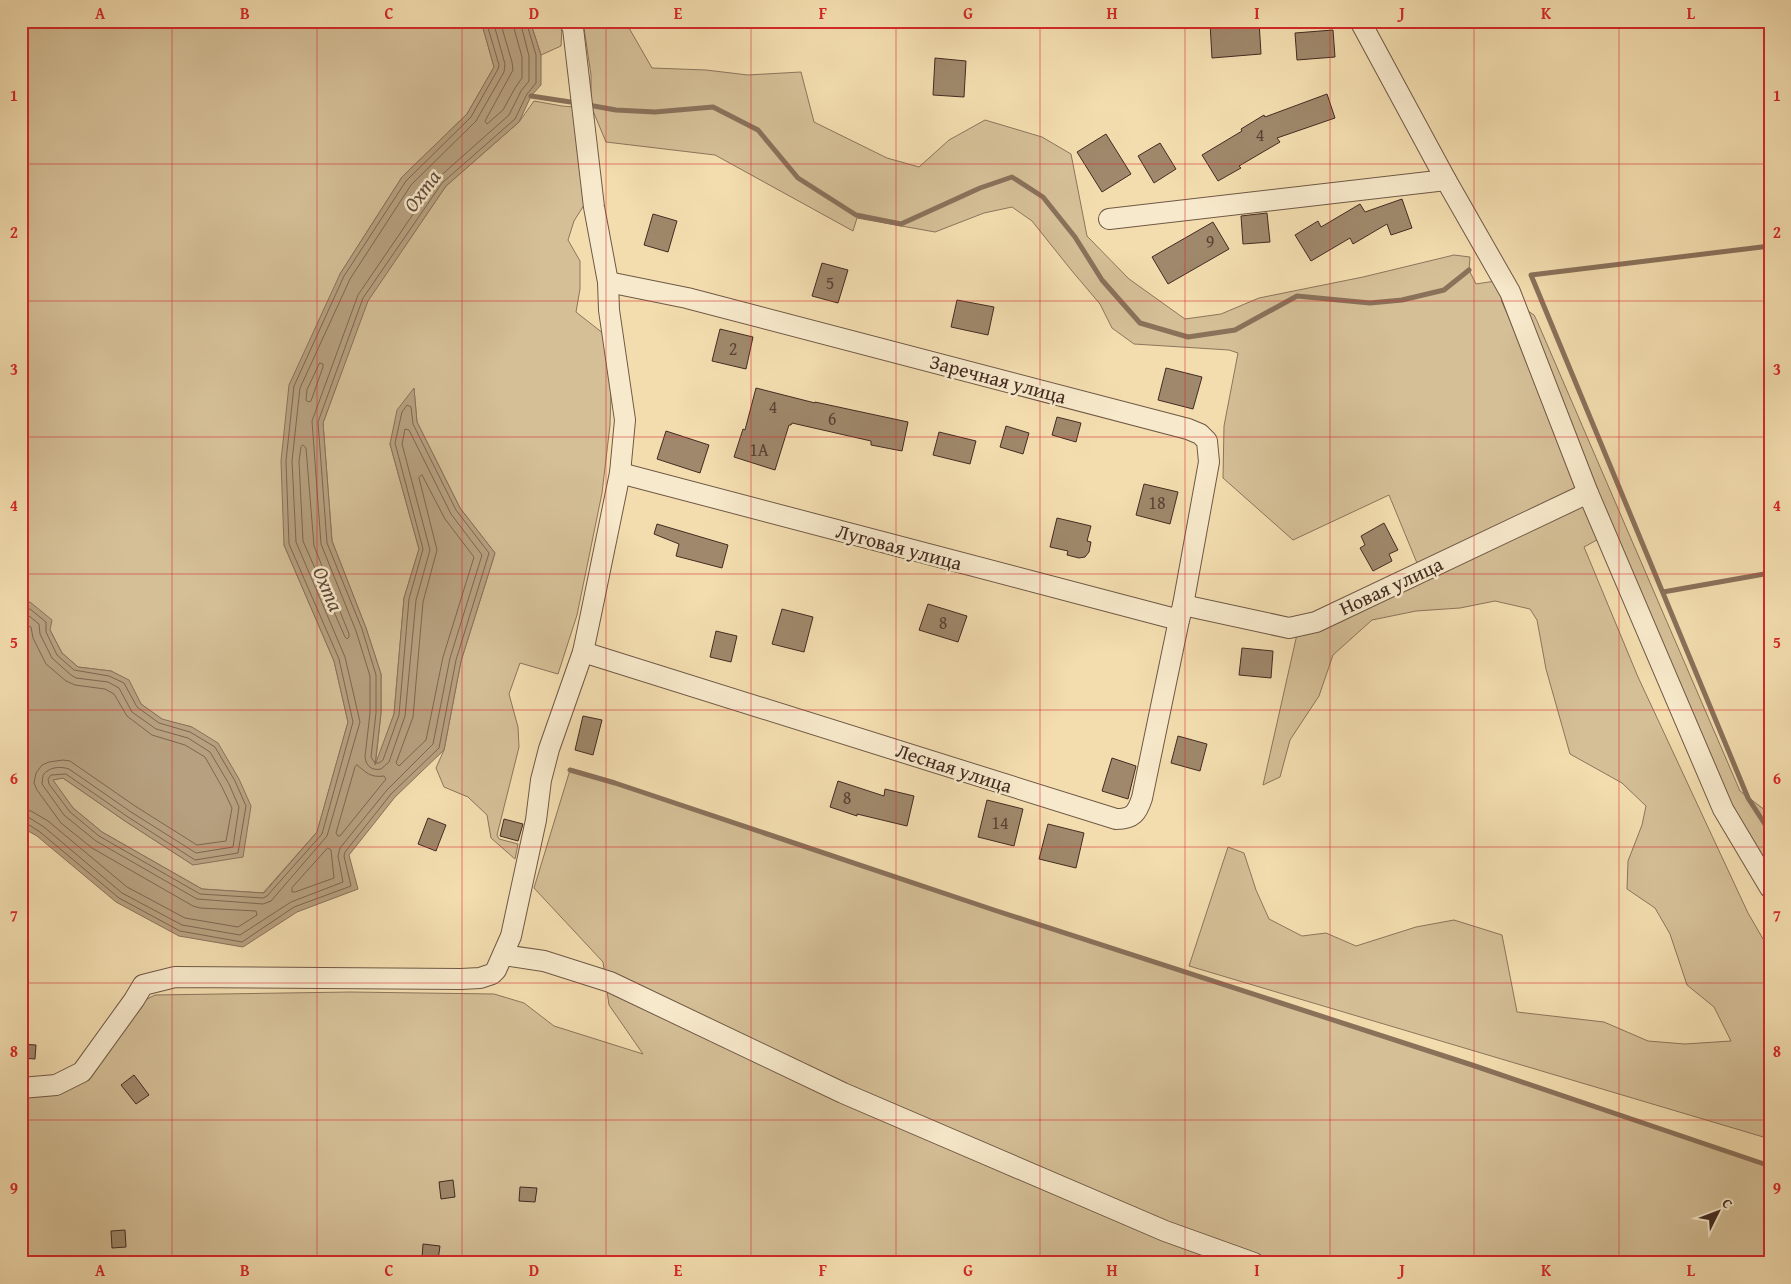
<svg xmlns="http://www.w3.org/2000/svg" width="1791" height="1284" font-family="'Gentium Book Plus',serif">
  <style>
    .green { fill: #d5bf97; stroke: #8c755c }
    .water { fill: #b7a07f; stroke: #89715a }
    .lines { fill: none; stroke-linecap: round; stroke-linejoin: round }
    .shore { stroke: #7d6650; stroke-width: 1 }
    .stream { stroke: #89715a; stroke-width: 5 }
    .building { fill: #9f886b; stroke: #432b22 }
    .minor-casing { stroke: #6f5845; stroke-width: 22 }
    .minor { stroke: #f7e9cb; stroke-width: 20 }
    .grid { fill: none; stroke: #d62828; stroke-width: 1; stroke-opacity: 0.55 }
    .labels { text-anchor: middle; stroke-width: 5; stroke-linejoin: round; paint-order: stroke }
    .number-label { font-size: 18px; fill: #5a4234 }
    .street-label { font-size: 20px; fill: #432b22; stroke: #f7e9cb }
    .water-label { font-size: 21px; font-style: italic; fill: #604839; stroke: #f7e9cb }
    .neatline { fill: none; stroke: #d62828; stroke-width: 2 }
    .grid-label { font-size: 16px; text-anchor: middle; font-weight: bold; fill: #d62828 }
  </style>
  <rect width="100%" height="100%" fill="#f3ddaf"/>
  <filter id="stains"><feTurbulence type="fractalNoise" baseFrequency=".004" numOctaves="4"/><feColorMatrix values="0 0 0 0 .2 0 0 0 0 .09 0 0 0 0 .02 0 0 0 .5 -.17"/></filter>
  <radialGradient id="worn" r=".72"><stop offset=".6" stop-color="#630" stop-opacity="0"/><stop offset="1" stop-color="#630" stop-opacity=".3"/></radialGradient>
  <!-- green -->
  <g class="green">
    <path d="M21,21h460l13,46 -27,47 -65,63 -62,97 -56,271 50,116 14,61 -31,110 -54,61 -61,-4 -100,-57 -29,-24 -21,-28 11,-2 62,43 68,44 -1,-138 -29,-7 -22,-16 -13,-24 -17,-9 -33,-4 -16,-14 -12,-23 -20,-28 -9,5z"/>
    <path d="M530,21h30l2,5 -1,20 -20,9z"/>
    <path d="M583,21h42l27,47 54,2 42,5 53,-3 13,50 73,36 32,9 30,-27 36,-20 57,17 29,17 16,82 42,43 56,40 36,-5 38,-16 104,-21 91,-22 16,2 -1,13 7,14 26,-4 8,12 -9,8 87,193 16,43 -20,11 54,130 110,236 22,38v188l-581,-173 39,-119 16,6 12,37 13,29 33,17 24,-3 30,13 60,-19 38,-7 48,15 15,77 87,10 44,19 37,3 46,-3 -17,-34 -27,-22 -17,-51 -15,-26 -28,-19 1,-28 14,-36 4,-19 -24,-23 -52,-29 -24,-85 -9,-49 -7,-11 -35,-8 -35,7 -44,3 -44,9 -39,35 -14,41 -29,44 -10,37 -17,8 37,-164 117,-58 -28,-68 -96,45 -70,-62 1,-52 14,-73 -9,-3 -95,-6 -22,-16 -12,-24 -28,-33 -40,-50 -20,-14 -28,6 -49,19 -78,-14 -4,13 -138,-76 -109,-13 -15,-36v-31z"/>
    <path d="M534,101l28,5 13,1 11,95 -12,19 -6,19 12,21v28l-4,23 28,22 7,58 -1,33 -8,68 -25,122 -19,59 -38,-11 -11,31 9,33 1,20 -22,88 2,4 19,5 -3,15 -24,-21 -4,-23 -19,-18 -24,-10 -8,-19 8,-18 17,-89 34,-108 -35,-45 -43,-86 -3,-33 -24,55 29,105 -15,49 -10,116 -19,54 6,-55v-39l-15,-46 -34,-87 -9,-118 44,-122 79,-115 73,-64z"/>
    <path d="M1528,311l6,4 3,6 203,470 30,23v59l-41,-68 -73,-172 -131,-317z"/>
    <path d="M570,770l45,13 379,127 478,155 298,101v97h-1749v-168l43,-5 81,-90 10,-5 195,-3 144,2 30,9 30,23 89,28 -34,-49 -6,-43 -69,-74z"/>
  </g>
  <!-- water -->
  <path class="water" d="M481,21h49l11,34v30l-10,11 -12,26 -73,64 -78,115 -45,122 9,118 34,87 15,46v39l-6,52 19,-51 10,-116 15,-49 -29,-105 7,-34 17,-22 3,34 43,86 35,45 -34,108 -17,89 -49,47 -46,58 9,34 -61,23 -54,35 -64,-11 -63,-34 -79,-66 -16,-9v-220l9,-5 22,18 -2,10 12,23 16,14 33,4 18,9 12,24 21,15 30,8 26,16 21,36 12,27 -8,51 -50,8 -68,-44 -62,-43 -10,2 20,28 29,24 100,57 62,4 53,-61 31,-110 -14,-61 -50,-116 -3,-84 8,-76 51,-111 62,-97 65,-63 27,-47z"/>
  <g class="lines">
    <!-- shore -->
    <g class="shore">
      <path d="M500,21l12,41 1,8 -28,51 2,3 16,-14 12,-22 7,-10v-21l-10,-36"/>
      <path d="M320,363l3,1v3l-12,34 -3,1 -2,-2 1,-10z"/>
      <path d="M303,445l3,3 8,98 35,88v3l-2,2 -2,-2 -42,-96 -4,-80 2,-14z"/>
      <path d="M422,475l23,44 29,38 -31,100 -17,83 -27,26 -3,-3 17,-46 10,-115 14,-52 -18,-72z"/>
      <path d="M21,611l9,-2 16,13v10l11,23 17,15 35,6 15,7 13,24 22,16 31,9 25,15 20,34 11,25 -8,47 -43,7 -67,-43 -62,-43 -15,1 -3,4 1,5 21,28 29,24 101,58 63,4 4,-2 55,-62 31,-112 -14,-63 -50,-115 -3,-83 8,-75 50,-110 62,-95 65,-64 27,-48 1,-4 -13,-44"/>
      <path d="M21,617l8,-1 10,8 1,10 12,24 19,17 5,3 32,4 11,6 13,24 24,17 32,9 22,14 19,32 10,23 -6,40 -37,6 -65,-41 -62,-43c-9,-3 -20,-2 -26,6l-1,9 22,31 32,26 101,58 66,5 8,-3 56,-65 33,-114 -15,-65 -49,-115 -4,-81 8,-73 50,-109 61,-94 65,-64 28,-49 1,-8 -12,-43"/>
      <path d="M21,625h6l4,2 2,11 13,26 20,17 9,4 30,4 9,5 13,22 25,19 33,10 20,12 17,30 10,21 -6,33 -29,4 -62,-39 -65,-45 -7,-1 -14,2 -7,3 -6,8 -2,10 3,7 24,33 31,25 101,58 7,2 56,3 1,4 -19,12 -53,-9 -58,-31 -79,-66 -17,-10 -10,-2"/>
      <path d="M357,765c9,7 13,13 27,11l2,3 -46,57h-2l-2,-3 19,-66z"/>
      <path d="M21,816l7,1 16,10 78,66 60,32 58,10 51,-33 52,-20 -5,-26 2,-8 47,-58 46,-46 17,-86 32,-103 -31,-41 -42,-84 -4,-1 -3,15 28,106 -14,50 -11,116 -16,46 -8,7c-9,2 -15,-3 -16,-12l5,-44v-37l-14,-45 -35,-87 -9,-123 46,-126 79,-116 72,-64 12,-24 8,-10v-25l-9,-35"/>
      <path d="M21,823h5l14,9 79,66 61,33 62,11 52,-35 57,-21 -7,-30 1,-4 46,-58 48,-46 17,-88 33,-107 -33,-43 -43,-86 -2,-17 -4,-2 -5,7 -7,31 28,106 -14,50 -10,116 -16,45 -4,3h-4l-4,-6 5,-44v-38l-14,-46 -35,-86 -9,-121 45,-124 79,-115 73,-64 12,-25 9,-11v-28l-10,-34"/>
      <path d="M328,848l3,2 3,28 -39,14h-3v-4z"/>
    </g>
    <!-- stream -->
    <g class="stream">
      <path d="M531,96l46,7"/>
      <path d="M588,105l28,5 39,2 58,-5 45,23 40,48 58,37 45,9 79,-36 32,-11 31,20 32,40 27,43 38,43 48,14 47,-7 62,-34 73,7 32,-3 42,-10 25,-20"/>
      <path d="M1770,246l-239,29 217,523 22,34"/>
      <path d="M1663,592l107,-19"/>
      <path d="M570,770l45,13 379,127 478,155 298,101"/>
    </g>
  </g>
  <!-- building -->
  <g class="building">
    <path d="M1235,21h24l2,33 -49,4 -2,-35z"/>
    <path d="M1333,30l2,27 -38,3 -2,-27z"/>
    <path d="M935,58l31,3 -2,36 -31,-2z"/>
    <path d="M1327,94l8,24 -58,20 3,4 -41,24 2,2 -23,13 -16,-26 40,-24 -1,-2 23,-14 1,2z"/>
    <path d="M1106,134l25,40 -29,18 -25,-40z"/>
    <path d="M1160,143l16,26 -22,14 -16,-27z"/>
    <path d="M1402,199l10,29 -21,7 -4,-11 -34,20 -3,-6 -39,23 -16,-26 23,-14 3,6 39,-23 5,8z"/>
    <path d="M1267,213l3,29 -27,2 -2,-28z"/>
    <path d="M653,214l24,7 -9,31 -24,-7z"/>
    <path d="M1213,222l16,27 -61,35 -16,-27z"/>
    <path d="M822,263l26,7 -10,33 -26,-7z"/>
    <path d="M957,300l37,7 -6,28 -37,-8z"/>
    <path d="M720,329l33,8 -7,32 -34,-8z"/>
    <path d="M1166,368l36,9 -9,32 -35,-9z"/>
    <path d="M756,388l59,15v-1l93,20 -6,29 -31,-6v-4l-79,-18 -1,2h-2l-14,45 -41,-13 9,-28 2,1z"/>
    <path d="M1057,417l24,6 -5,19 -24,-7z"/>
    <path d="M1006,426l23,7 -6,21 -23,-7z"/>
    <path d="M666,431l43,14 -9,28 -43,-14z"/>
    <path d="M939,432l37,9 -6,23 -37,-9z"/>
    <path d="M1144,484l34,8 -8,32 -34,-9z"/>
    <path d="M1057,518l34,8 -4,15 4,1 -2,10 -4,5 -6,1 -12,-3 1,-4 -18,-4z"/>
    <path d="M1384,523l14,27 -9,4 3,7 -19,10 -13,-23 5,-3 -4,-9z"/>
    <path d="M657,524l71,21 -6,23 -46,-12 3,-12 -25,-10z"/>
    <path d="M928,604l39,12 -9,26 -39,-12z"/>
    <path d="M782,609l31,8 -9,35 -32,-8z"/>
    <path d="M716,631l21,5 -6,26 -21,-5z"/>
    <path d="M1242,648l31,3 -2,27 -32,-3z"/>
    <path d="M583,716l19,4 -9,35 -18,-5z"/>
    <path d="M1178,736l29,8 -7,27 -29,-8z"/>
    <path d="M1112,758l24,8 -8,33 -26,-8z"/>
    <path d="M838,781l46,15 1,-7 29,7 -7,30 -50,-12v2l-27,-9z"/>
    <path d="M987,800l36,9 -9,37 -36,-9z"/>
    <path d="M428,818l18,7 -10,26 -18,-7z"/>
    <path d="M504,819l19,5 -5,17 -18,-5z"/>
    <path d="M1048,824l36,9 -8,35 -37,-9z"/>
    <path d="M21,1044l15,1 -1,14 -14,-1z"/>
    <path d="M134,1075l15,20 -13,9 -15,-19z"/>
    <path d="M453,1180l2,17 -14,2 -2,-17z"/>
    <path d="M520,1187l17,1 -2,14 -16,-1z"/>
    <path d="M125,1230l1,17 -14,1 -1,-17z"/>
    <path d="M423,1244l17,2 -2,14 -16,-2z"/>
  </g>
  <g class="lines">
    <!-- minor casing -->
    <g class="minor-casing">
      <g id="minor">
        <path d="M1360,21l86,159 64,112 78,201 135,316 47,79"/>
        <path d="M1109,219l337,-39"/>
        <path d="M620,473l559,147"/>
        <path d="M1183,605l106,23 27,-6 272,-129"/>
        <path d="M583,652l533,167c17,0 21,-6 26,-21l37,-178 4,-15 26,-143 -2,-21 -7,-7 -12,-5 -501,-131 -79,-16"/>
        <path d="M503,955l41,6 66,21 233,111 322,138 89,32"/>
        <path d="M21,1088l35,-3 26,-13 52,-72 9,-15 32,-8 286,2 19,-1 12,-4 4,-4 15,-34 25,-116 5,-40 8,-31 34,-97 8,-38 29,-141 5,-53 -16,-110 -1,-28 -14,-75 -21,-179 -4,-7"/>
      </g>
    </g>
    <!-- minor -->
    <use href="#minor" class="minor"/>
  </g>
  <!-- grid -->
  <path class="grid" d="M172,21v1242M317,21v1242M462,21v1242M606,21v1242M751,21v1242M896,21v1242M1040,21v1242M1185,21v1242M1330,21v1242M1474,21v1242M1619,21v1242M21,164h1749M21,301h1749M21,437h1749M21,574h1749M21,710h1749M21,847h1749M21,983h1749M21,1120h1749"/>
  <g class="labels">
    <!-- number labels -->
    <g class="number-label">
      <text x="1260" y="141">4</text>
      <text x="1210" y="248">9</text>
      <text x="830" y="289">5</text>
      <text x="733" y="355">2</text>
      <text x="773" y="413">4</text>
      <text x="832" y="425">6</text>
      <text x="759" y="456">1А</text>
      <text x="1157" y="509">18</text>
      <text x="943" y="629">8</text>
      <text x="847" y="804">8</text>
      <text x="1000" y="829">14</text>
    </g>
    <!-- street labels -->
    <g class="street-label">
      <text transform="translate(998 379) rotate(15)" y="7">Заречная улица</text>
      <text transform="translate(899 547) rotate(15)" y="7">Луговая улица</text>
      <text transform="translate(1391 586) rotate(-25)" y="7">Новая улица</text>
      <text transform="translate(954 768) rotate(18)" y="7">Лесная улица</text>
    </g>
    <!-- water labels -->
    <g class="water-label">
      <text transform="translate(422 191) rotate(-53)" y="7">Охта</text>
      <text transform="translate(328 589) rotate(67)" y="7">Охта</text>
    </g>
  </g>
  <!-- margin -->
  <rect width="1791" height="1284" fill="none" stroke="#f3ddaf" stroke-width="55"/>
  <!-- north arrow -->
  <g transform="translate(1718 1212) rotate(48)" stroke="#f7e9cb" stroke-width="4" paint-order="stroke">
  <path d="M0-4L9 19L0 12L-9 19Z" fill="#432b22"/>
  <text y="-8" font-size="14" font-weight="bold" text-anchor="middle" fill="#432b22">С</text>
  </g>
  <rect x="28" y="28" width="1736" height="1228" class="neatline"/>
  <g class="grid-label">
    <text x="100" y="19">A</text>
    <text x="245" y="19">B</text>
    <text x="389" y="19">C</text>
    <text x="534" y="19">D</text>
    <text x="678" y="19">E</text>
    <text x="823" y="19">F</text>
    <text x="968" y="19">G</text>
    <text x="1112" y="19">H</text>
    <text x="1257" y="19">I</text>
    <text x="1402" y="19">J</text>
    <text x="1546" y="19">K</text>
    <text x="1691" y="19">L</text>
    <text x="14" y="101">1</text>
    <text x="1777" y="101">1</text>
    <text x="14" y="238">2</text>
    <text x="1777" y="238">2</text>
    <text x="14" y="375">3</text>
    <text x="1777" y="375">3</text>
    <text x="14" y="511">4</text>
    <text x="1777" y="511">4</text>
    <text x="14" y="648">5</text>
    <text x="1777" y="648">5</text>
    <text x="14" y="784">6</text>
    <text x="1777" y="784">6</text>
    <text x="14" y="921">7</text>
    <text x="1777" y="921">7</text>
    <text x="14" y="1057">8</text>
    <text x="1777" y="1057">8</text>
    <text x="14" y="1194">9</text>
    <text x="1777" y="1194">9</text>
    <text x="100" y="1276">A</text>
    <text x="245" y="1276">B</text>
    <text x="389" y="1276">C</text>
    <text x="534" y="1276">D</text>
    <text x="678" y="1276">E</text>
    <text x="823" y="1276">F</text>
    <text x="968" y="1276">G</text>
    <text x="1112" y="1276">H</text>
    <text x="1257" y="1276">I</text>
    <text x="1402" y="1276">J</text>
    <text x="1546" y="1276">K</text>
    <text x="1691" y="1276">L</text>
  </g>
  <rect width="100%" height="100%" filter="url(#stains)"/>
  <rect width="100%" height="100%" fill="url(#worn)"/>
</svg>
